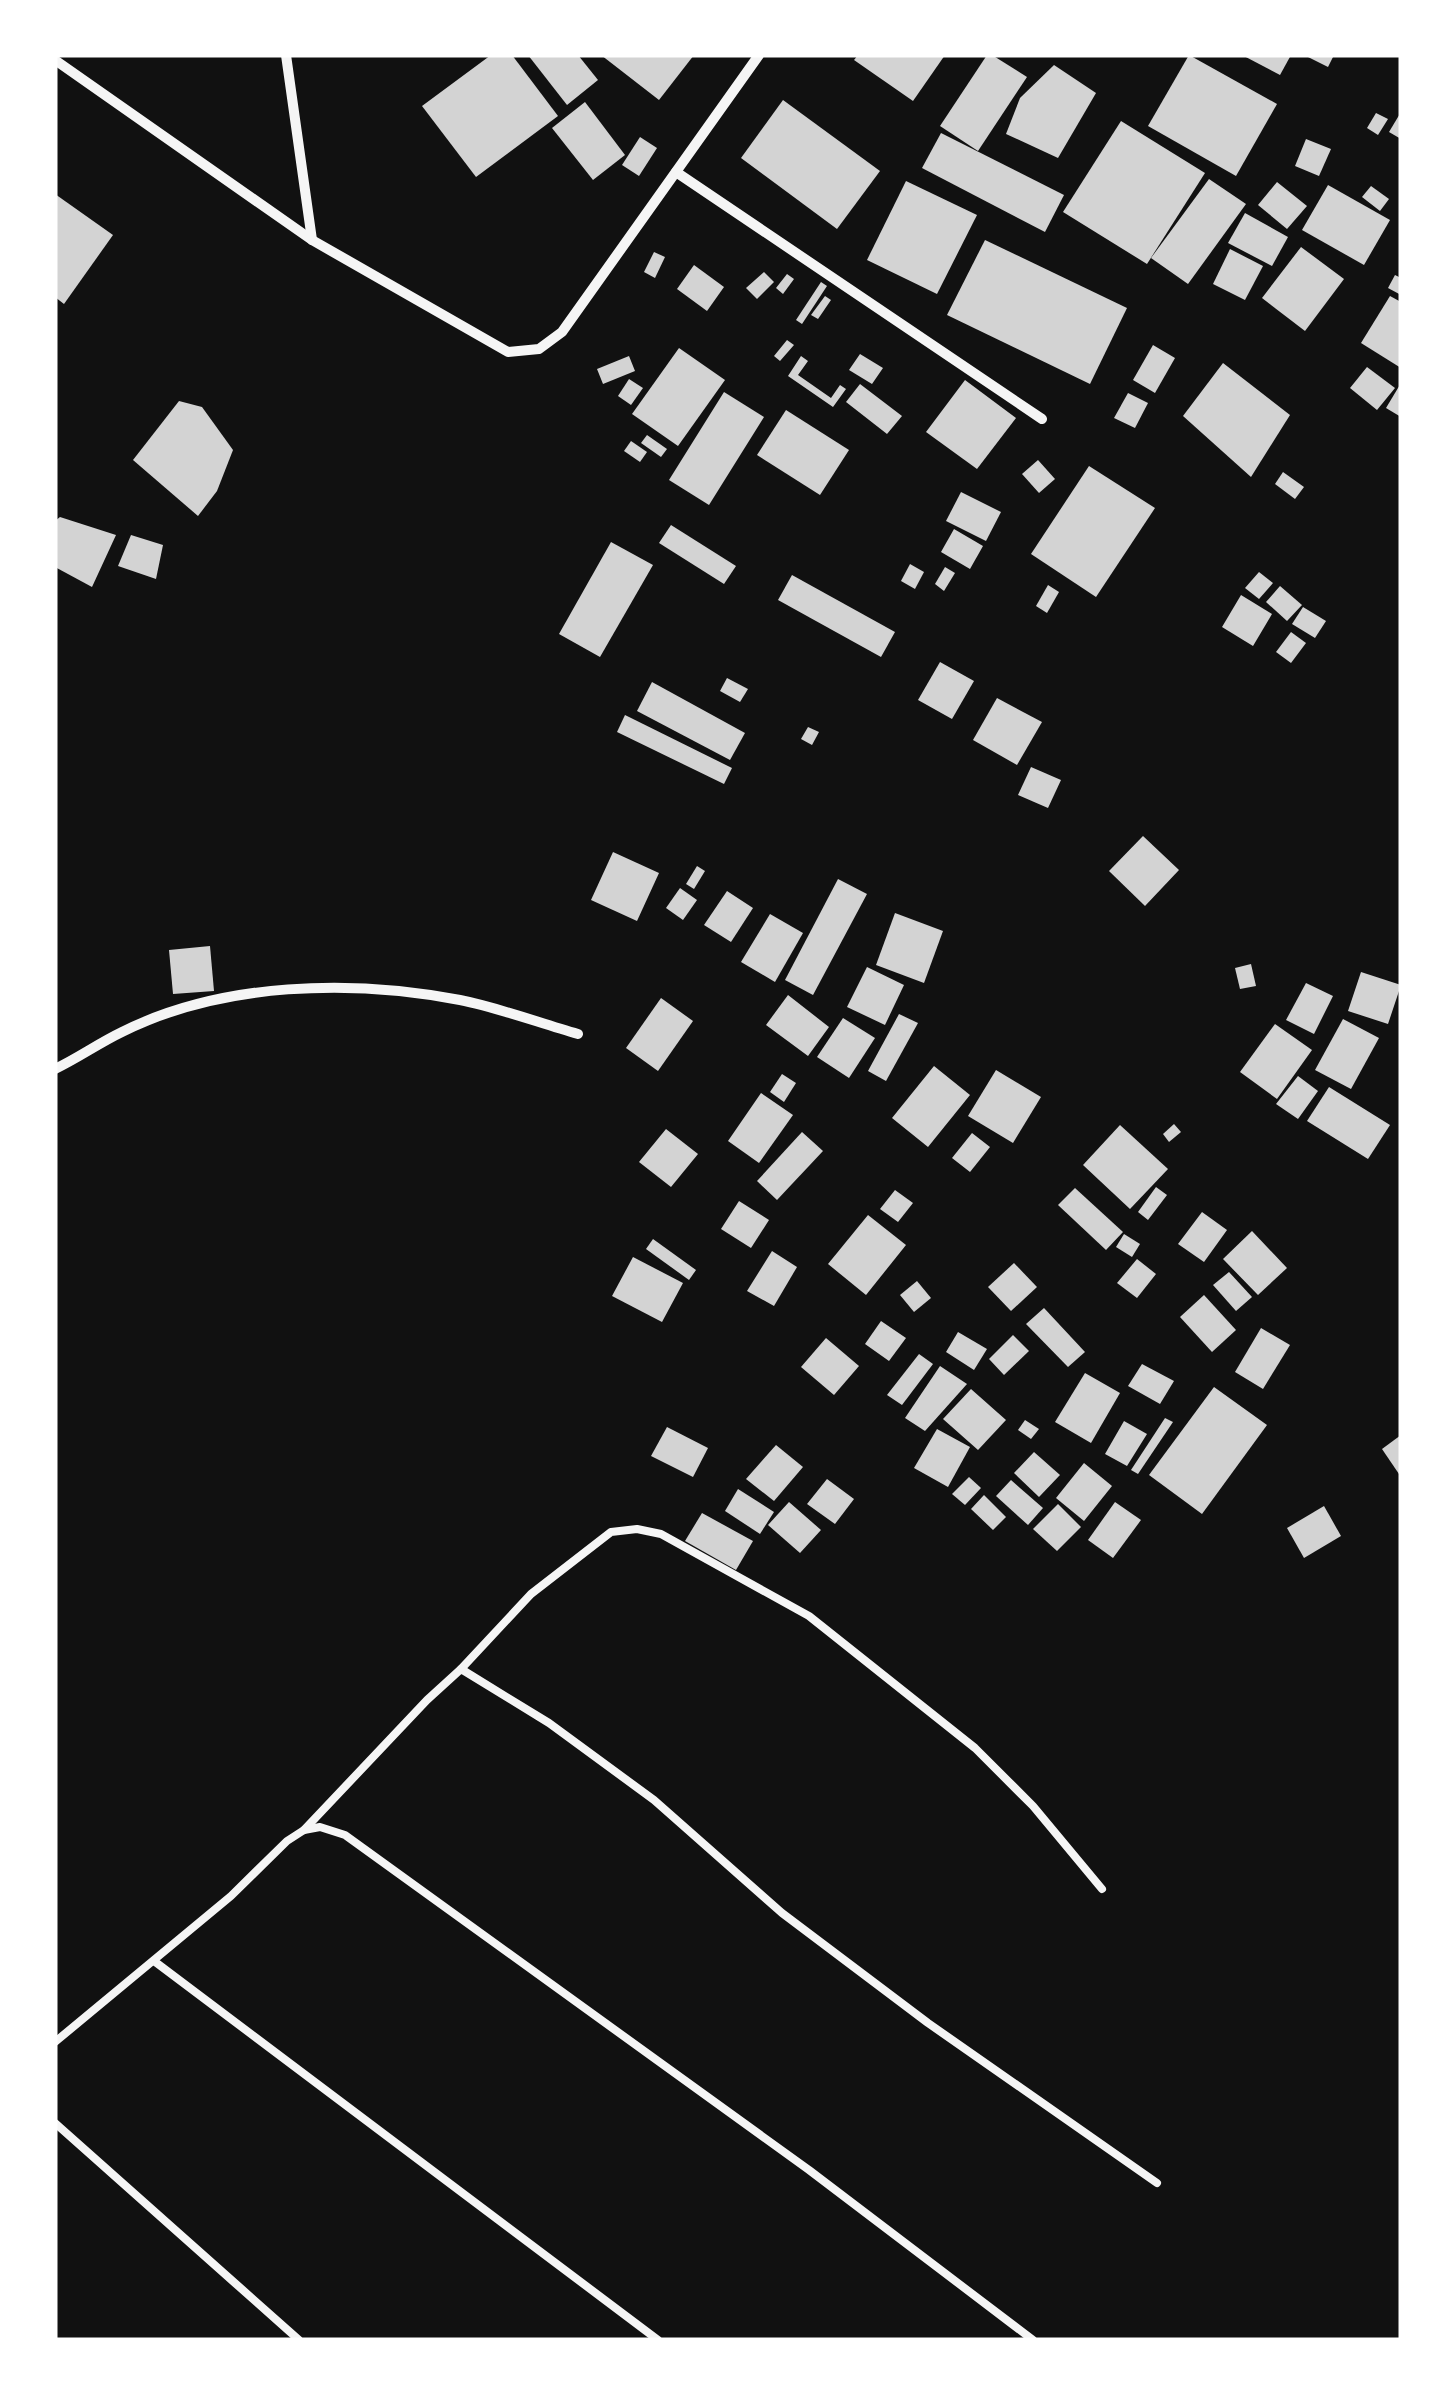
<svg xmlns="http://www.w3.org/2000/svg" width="1456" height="2395" font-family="Commissioner,sans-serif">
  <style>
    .building { fill: #d3d3d3 }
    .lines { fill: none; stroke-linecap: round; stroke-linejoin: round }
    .service { stroke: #f5f5f5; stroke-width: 8 }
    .minor { stroke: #f5f5f5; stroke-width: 10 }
  </style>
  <rect width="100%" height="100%" fill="#111"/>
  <!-- building -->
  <g class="building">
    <path d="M491,55h21l46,61 -82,61 -54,-71z"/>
    <path d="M528,55h50l20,25 -31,25z"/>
    <path d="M601,55h93l-35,45z"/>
    <path d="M858,55h87l-32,46 -59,-41z"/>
    <path d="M987,55h5l35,22 -49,74 -38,-25z"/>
    <path d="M1189,55l88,49 -41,72 -88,-50z"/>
    <path d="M1242,55h49l-11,20z"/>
    <path d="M1304,55h30l-6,12z"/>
    <path d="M1054,65l42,28 -38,65 -52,-24 14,-36z"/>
    <path d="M783,100l97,71 -43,58 -96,-71z"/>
    <path d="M585,102l40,53 -32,25 -41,-52z"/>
    <path d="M1401,112v27l-12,-7z"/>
    <path d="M1376,113l12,6 -10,16 -11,-7z"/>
    <path d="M1121,121l84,52 -58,91 -84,-52z"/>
    <path d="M941,133l123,62 -19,37 -123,-64z"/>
    <path d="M640,137l17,11 -18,28 -17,-11z"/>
    <path d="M1306,139l25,10 -12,27 -24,-10z"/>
    <path d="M1209,179l37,25 -58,80 -37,-26z"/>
    <path d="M906,181l71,34 -40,79 -70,-34z"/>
    <path d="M1277,182l30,24 -20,23 -29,-24z"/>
    <path d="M1328,185l62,35 -26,45 -62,-35z"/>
    <path d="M1371,186l18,13 -9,12 -18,-14z"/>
    <path d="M55,194l58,41 -49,69 -9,-7z"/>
    <path d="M1245,213l43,24 -16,29 -44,-23z"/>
    <path d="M985,240l142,68 -37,76 -143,-69z"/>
    <path d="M1301,247l43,32 -39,52 -43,-33z"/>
    <path d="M1230,249l33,17 -18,34 -32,-16z"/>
    <path d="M654,252l11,5 -10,21 -11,-6z"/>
    <path d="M694,265l30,22 -17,24 -30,-22z"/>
    <path d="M764,272l10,10 -17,17 -11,-11z"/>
    <path d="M787,274l7,5 -11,15 -7,-6z"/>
    <path d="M1395,275l6,3v17l-13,-7z"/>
    <path d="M821,282l6,4 -25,38 -6,-4z"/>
    <path d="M825,296l6,4 -13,19 -7,-4z"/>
    <path d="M1390,296l11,6v66l-40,-25z"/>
    <path d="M787,340l7,5 -14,16 -6,-5z"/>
    <path d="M1153,345l22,13 -20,35 -22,-13z"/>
    <path d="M679,348l46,32 -47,66 -46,-32z"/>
    <path d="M860,354l23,14 -11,16 -23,-14z"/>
    <path d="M629,356l6,15 -32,13 -6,-15z"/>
    <path d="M801,356l7,5 -10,14 33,23 9,-13 6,4 -13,18 -45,-31z"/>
    <path d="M1223,363l67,52 -39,62 -68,-61z"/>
    <path d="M1367,367l28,21 -18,22 -27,-22z"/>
    <path d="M629,379l14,9 -12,17 -13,-9z"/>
    <path d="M965,380l51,38 -39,51 -51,-37z"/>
    <path d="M1401,383v34l-15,-9z"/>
    <path d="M860,384l42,32 -15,18 -41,-32z"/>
    <path d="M724,392l40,25 -55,88 -40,-25z"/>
    <path d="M1128,393l20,10 -13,25 -21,-10z"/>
    <path d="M179,401l23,6 31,43 -16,41 -19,25 -65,-56z"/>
    <path d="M786,410l63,40 -29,45 -63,-40z"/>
    <path d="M647,435l20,14 -6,8 -20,-14z"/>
    <path d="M631,441l16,11 -7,10 -16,-11z"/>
    <path d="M1038,460l17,19 -16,14 -17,-19z"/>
    <path d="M1089,466l66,42 -59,89 -65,-43z"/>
    <path d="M1283,472l21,15 -9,12 -20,-15z"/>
    <path d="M961,492l40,20 -15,29 -40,-20z"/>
    <path d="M60,517l56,18 -24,52 -37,-20v-46z"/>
    <path d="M671,525l65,41 -12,18 -65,-41z"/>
    <path d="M954,529l29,17 -13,23 -29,-17z"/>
    <path d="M131,535l32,10 -7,34 -38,-13z"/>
    <path d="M611,542l42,23 -53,92 -41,-23z"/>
    <path d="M910,564l14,8 -9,17 -14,-8z"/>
    <path d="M945,567l10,6 -11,18 -9,-7z"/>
    <path d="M1259,572l14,11 -14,16 -14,-11z"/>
    <path d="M792,575l103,57 -14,25 -103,-57z"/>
    <path d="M1048,585l11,7 -12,21 -11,-7z"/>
    <path d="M1280,586l22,19 -15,16 -21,-19z"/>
    <path d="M1241,595l31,19 -19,32 -31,-19z"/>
    <path d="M1303,607l23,14 -11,17 -23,-14z"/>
    <path d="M1291,632l15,11 -15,20 -15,-11z"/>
    <path d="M940,662l34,19 -22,38 -34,-19z"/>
    <path d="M727,678l21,11 -8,13 -20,-11z"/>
    <path d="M652,682l93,51 -15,27 -93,-49z"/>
    <path d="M997,698l45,24 -25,43 -44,-25z"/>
    <path d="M625,715l107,53 -8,16 -107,-52z"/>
    <path d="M808,727l11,5 -7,13 -11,-6z"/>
    <path d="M1031,767l30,13 -13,28 -30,-13z"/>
    <path d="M1143,836l36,34 -34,36 -36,-35z"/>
    <path d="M613,852l46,21 -22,48 -46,-21z"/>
    <path d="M697,866l8,5 -11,18 -8,-5z"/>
    <path d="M838,879l29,15 -54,101 -28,-15z"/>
    <path d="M680,888l17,12 -14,20 -17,-12z"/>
    <path d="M727,891l26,17 -22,34 -27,-17z"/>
    <path d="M895,913l48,18 -19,52 -48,-18z"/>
    <path d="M770,914l33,19 -28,49 -34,-20z"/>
    <path d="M210,946l4,45 -41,3 -4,-44z"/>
    <path d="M1251,964l5,22 -16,3 -5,-21z"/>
    <path d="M867,967l37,18 -19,40 -38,-18z"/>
    <path d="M1361,972l40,13 -13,39 -40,-13z"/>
    <path d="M1306,983l27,13 -19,38 -28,-14z"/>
    <path d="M788,995l41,32 -21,29 -42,-31z"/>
    <path d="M661,998l32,23 -35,50 -32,-23z"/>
    <path d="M899,1014l19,9 -32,58 -18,-10z"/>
    <path d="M843,1018l32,20 -26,40 -32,-21z"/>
    <path d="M1343,1019l36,19 -28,51 -36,-19z"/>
    <path d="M1275,1024l37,26 -35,49 -37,-27z"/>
    <path d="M934,1066l36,29 -42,52 -36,-29z"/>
    <path d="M996,1070l45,27 -28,46 -45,-27z"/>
    <path d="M782,1074l14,9 -12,19 -14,-10z"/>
    <path d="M1298,1076l20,15 -20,28 -22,-15z"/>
    <path d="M1329,1087l61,38 -22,34 -61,-38z"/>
    <path d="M761,1093l32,22 -34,48 -31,-22z"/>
    <path d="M1174,1124l7,8 -12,10 -6,-8z"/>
    <path d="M1120,1125l48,44 -38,40 -47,-44z"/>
    <path d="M666,1129l32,25 -27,33 -32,-25z"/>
    <path d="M802,1132l21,19 -46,49 -20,-19z"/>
    <path d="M972,1133l18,14 -20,25 -18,-14z"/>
    <path d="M1156,1187l11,8 -19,25 -10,-8z"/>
    <path d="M1075,1188l48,44 -17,18 -48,-45z"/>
    <path d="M895,1190l18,13 -15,19 -18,-13z"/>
    <path d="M739,1201l30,19 -18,28 -30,-19z"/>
    <path d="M1202,1212l25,18 -23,32 -26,-18z"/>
    <path d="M868,1215l38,30 -40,50 -38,-31z"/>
    <path d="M1252,1231l35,37 -29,27 -35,-36z"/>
    <path d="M1124,1234l16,10 -8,13 -16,-10z"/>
    <path d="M653,1239l43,31 -7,10 -43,-31z"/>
    <path d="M772,1251l25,16 -23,39 -27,-15z"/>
    <path d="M633,1257l50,26 -21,39 -50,-26z"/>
    <path d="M1137,1259l19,15 -19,24 -20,-15z"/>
    <path d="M1014,1263l23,24 -26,24 -23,-24z"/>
    <path d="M1229,1272l23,25 -16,14 -23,-26z"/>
    <path d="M917,1281l14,17 -17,14 -14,-17z"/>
    <path d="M1204,1295l32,35 -24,22 -32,-35z"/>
    <path d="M1044,1308l41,44 -17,15 -42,-43z"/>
    <path d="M881,1321l25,17 -17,23 -24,-17z"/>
    <path d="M1261,1328l29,17 -27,44 -28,-17z"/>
    <path d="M958,1332l29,17 -13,21 -28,-18z"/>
    <path d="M1013,1335l16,16 -25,24 -15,-16z"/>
    <path d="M826,1338l33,28 -25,29 -33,-28z"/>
    <path d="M919,1354l14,10 -31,41 -15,-10z"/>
    <path d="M1142,1364l32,17 -14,23 -32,-18z"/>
    <path d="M940,1366l27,18 -42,47 -20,-13z"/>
    <path d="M1085,1373l35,20 -29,50 -36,-21z"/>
    <path d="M1214,1387l53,38 -65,89 -53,-39z"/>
    <path d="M971,1389l35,31 -28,30 -35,-31z"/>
    <path d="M1165,1418l8,4 -35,52 -7,-4z"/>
    <path d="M1025,1420l14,9 -8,10 -13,-9z"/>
    <path d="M1124,1421l23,13 -20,32 -22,-12z"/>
    <path d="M667,1427l41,21 -15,29 -42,-21z"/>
    <path d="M937,1429l33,18 -22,40 -34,-19z"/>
    <path d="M1401,1435v42l-19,-28z"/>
    <path d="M776,1445l27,22 -29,34 -28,-22z"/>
    <path d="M1034,1452l26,23 -21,22 -25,-24z"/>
    <path d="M1084,1463l28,23 -28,35 -28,-23z"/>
    <path d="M969,1477l12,11 -16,17 -13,-11z"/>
    <path d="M827,1479l27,20 -19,25 -28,-20z"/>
    <path d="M1011,1480l32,28 -15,17 -32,-29z"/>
    <path d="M738,1489l36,23 -14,22 -35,-23z"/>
    <path d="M984,1495l22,22 -13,13 -22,-21z"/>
    <path d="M789,1502l32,28 -21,23 -32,-28z"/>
    <path d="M1115,1502l26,18 -28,38 -25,-18z"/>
    <path d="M1058,1504l23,23 -24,24 -24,-22z"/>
    <path d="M1324,1506l17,30 -37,22 -17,-30z"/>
    <path d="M702,1513l51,28 -17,29 -51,-29z"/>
  </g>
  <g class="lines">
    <!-- service -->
    <g class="service">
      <path d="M461,1669l70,-75 80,-62 26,-3 24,5 148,82 166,132 58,58 69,83"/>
      <path d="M304,1830l123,-130 34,-31 88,54 105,77 128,113 146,110 229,160"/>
      <path d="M154,1961l504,379"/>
      <path d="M55,2042l176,-146 56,-55 17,-11 16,-3 25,8 464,335 224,170"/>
      <path d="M55,2123l244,217"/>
    </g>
    <!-- minor -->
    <g class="minor">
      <path d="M286,55l26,185"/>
      <path d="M55,60l257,180 196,112 31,-3 23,-17 197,-277"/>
      <path d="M676,172l366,247"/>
      <path d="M55,1069c23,-11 44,-26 67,-37 100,-50 230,-53 338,-32 40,8 79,23 118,34"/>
    </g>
  </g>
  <!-- border -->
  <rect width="1456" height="2395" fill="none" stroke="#ffffff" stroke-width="115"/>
</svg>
